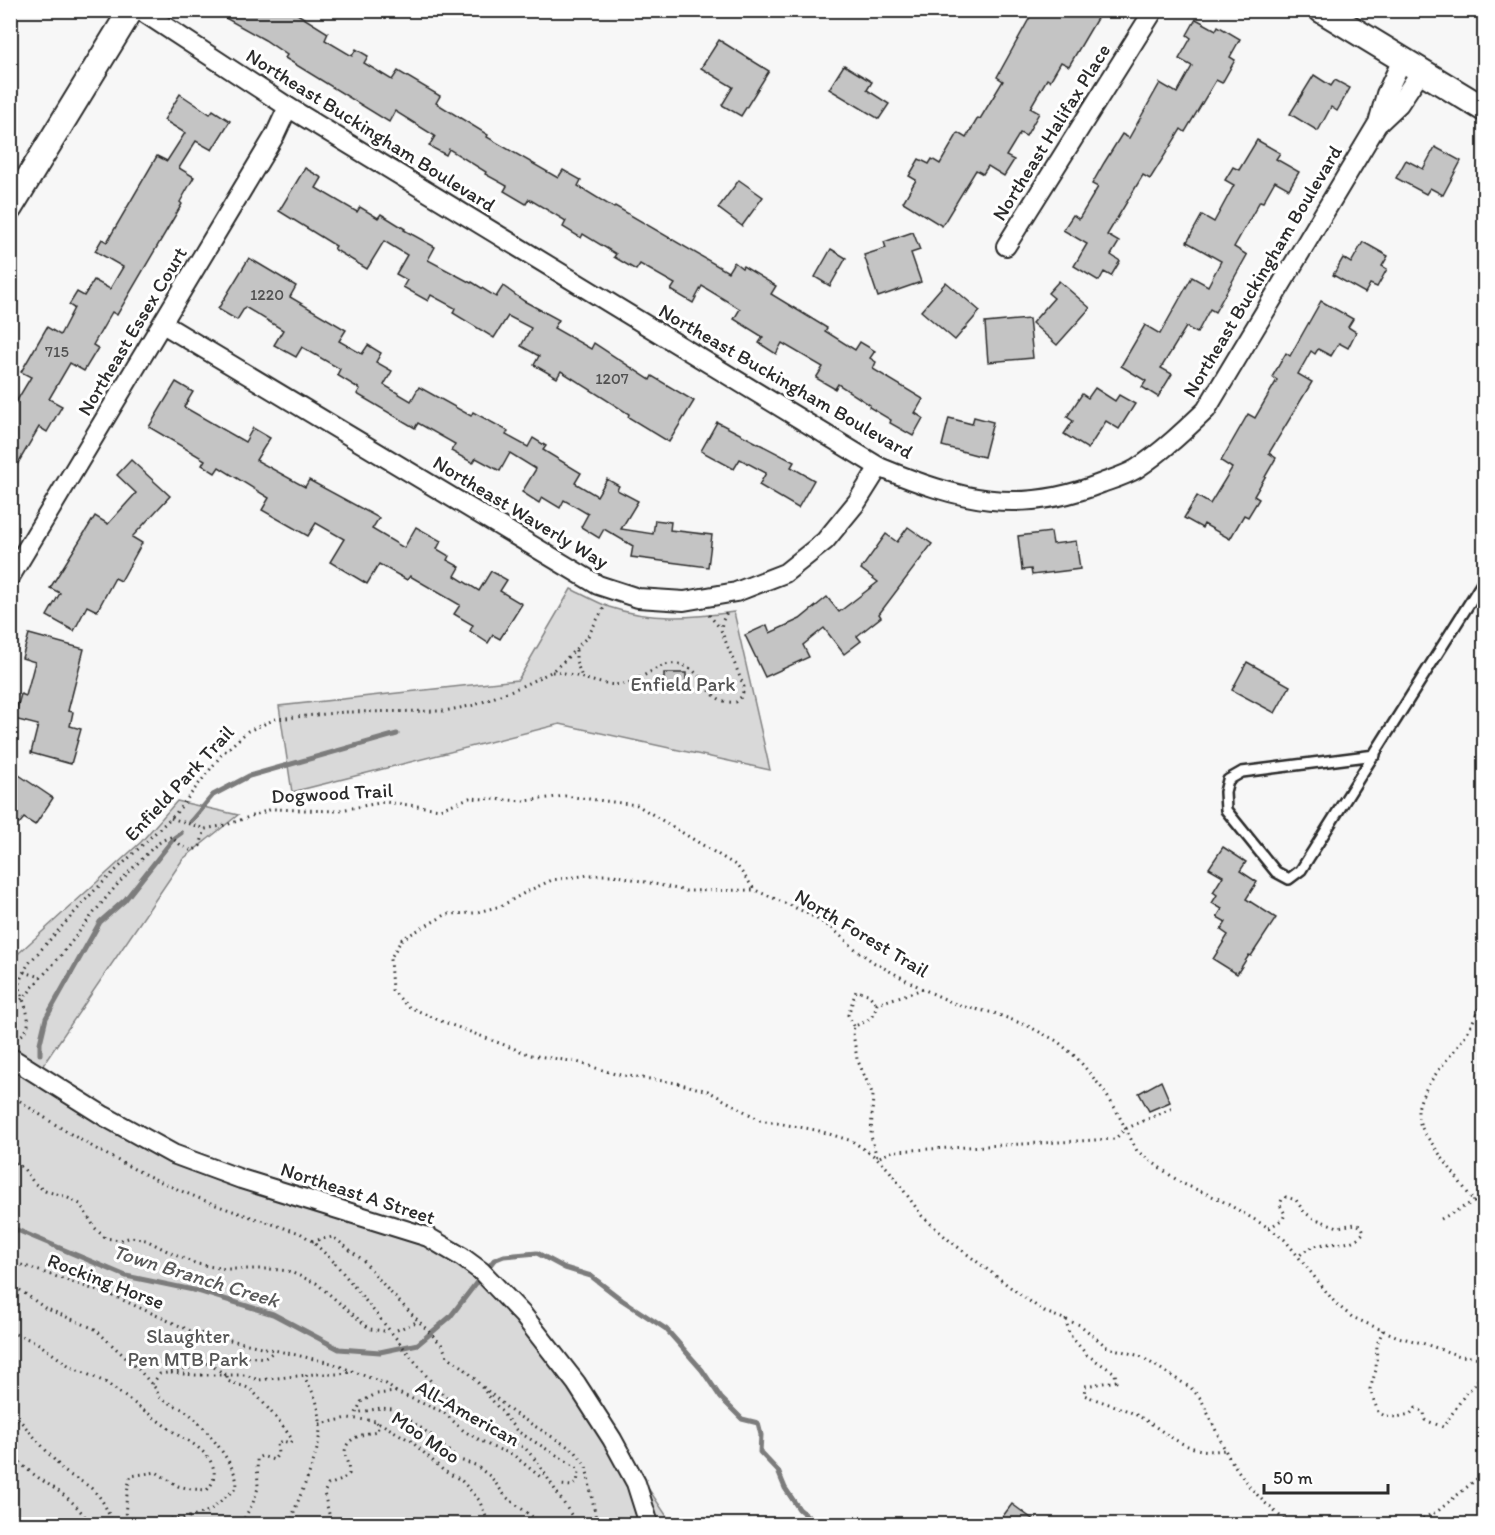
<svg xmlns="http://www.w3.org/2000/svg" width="1495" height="1535" font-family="Itim,sans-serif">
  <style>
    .green { fill: #d9d9d9; stroke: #828282; stroke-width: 1.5 }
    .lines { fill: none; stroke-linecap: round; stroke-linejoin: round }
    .stream { stroke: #7b7b7b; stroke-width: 5 }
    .building { fill: #c4c4c4; stroke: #2b2b2b; stroke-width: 1.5 }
    .lane-casing { stroke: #2b2b2b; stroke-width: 14 }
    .street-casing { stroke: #2b2b2b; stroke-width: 22 }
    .secondary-casing { stroke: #2b2b2b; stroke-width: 28 }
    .path { stroke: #2b2b2b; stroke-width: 3; stroke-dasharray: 1.5 4.5; stroke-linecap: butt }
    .lane { stroke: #fff; stroke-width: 9 }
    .street { stroke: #fff; stroke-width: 18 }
    .secondary { stroke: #fff; stroke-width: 24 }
    .path-bridge { stroke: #2b2b2b; stroke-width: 3; stroke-dasharray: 1.5 4.5; stroke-linecap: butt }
    .labels { text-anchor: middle; stroke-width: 6; stroke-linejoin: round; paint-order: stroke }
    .number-label { font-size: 16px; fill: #515151 }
    .street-label { font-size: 20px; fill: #2b2b2b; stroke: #fff }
    .park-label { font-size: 20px; fill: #565656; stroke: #fff }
    .water-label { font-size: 21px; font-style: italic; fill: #5a5a5a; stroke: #fff }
  </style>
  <rect width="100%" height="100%" fill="#f7f7f7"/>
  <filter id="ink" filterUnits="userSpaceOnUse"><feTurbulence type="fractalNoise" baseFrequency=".0167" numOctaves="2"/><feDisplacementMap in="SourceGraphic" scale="12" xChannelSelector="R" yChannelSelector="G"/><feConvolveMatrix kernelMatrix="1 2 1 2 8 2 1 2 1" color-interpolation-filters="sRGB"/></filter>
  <g filter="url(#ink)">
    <!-- green -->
    <g class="green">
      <path d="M571,589c13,6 25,13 38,18 41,14 83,11 125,5l36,158 -210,-46 -268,68 -13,-86 239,-26z"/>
      <path d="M177,801l61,14 -55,44 -146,215 136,78 272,97 97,80 126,189 2,6h-659l-1,-563 131,-119z"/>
    </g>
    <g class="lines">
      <!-- stream -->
      <g class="stream">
        <path d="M191,821l22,-26 36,-19 148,-42"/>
        <path d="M40,1054v-11l6,-25 54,-96 25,-22 49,-62 7,-5"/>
        <path d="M10,1125l4,-11"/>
        <path d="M10,1227l116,49 72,15 75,23 66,35 41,3 38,-8 32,-27 44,-57 10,-4 33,-3 28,15 26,8 31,24 44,29 36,41 19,28 21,21 16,4 3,12 -1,17 18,19 7,17 14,21 18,15"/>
      </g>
    </g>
    <!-- building -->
    <g class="building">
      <path d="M211,10h80l37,23 -3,7 27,16 4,-7 12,7 -4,7 28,17 6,-9 42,25 -4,7 52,32 -1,2 71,41 5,-8 18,10 -3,6 36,22 1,-2 113,66 6,-10 8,6 1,-2 33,20 -5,8 56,34 -2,3 30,19 5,-8 15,9 -5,7 6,4 -3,7 50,30 -8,14 8,5 -10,18 -23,-13 1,-3 -22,-13 1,-2 -32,-21 -3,5 -19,-11 7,-11 -41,-24 -6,11 -17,-11 4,-6 -29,-18 6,-10 -38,-23 -9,17 -22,-13 4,-6 -35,-20 -4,6 -22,-13 2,-3 -33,-20 -2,4 -18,-11 3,-6 -37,-22 -3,5 -22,-13 3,-5 -22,-12 1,-2 -37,-23 -3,6 -17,-9 6,-10 -40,-25 -6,11 -104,-64 2,-3 -22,-15z"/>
      <path d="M1034,10h68l-33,56 -8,-4 -11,19 -3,-2 -17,29 9,5 -13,23 -6,-3 -14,23 8,4 -10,16 -16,-10 -5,8 -7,-4 -34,56 -39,-24 13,-22 -7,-4 10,-17 10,5 3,-5 8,5 18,-31 8,5 12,-20 2,1 23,-38 -6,-4z"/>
      <path d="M1196,19l20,11 2,-4 22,13 -10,18 5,3 -13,23 -6,-3 -31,52 -4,-3 -31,50 -7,-4 -36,60 12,7 -8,13 9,6 -9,15 -7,-4 -5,9 -25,-15 13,-22 -24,-14 10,-15 6,4 19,-32 -6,-3 12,-21 18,-29 7,4 31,-55 17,10 15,-27 -13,-7 12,-21 -4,-3z"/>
      <path d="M719,40l50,31 -28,45 -19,-11 11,-18 -32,-19z"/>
      <path d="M844,65l28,17 -5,8 22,14 -10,15 -50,-30z"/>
      <path d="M1314,75l17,11 4,-6 15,8 -13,23 -6,-4 -13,24 -28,-17z"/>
      <path d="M180,94l30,20 3,-4 17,11 -18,29 -16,-9 -17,27 15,9 -14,25 2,2 -65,111 -5,-3 -19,33 5,3 -14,23 -14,-8 -21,36 13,7 -15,26 -8,-5 -29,50v-65l21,-35 -10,-5 26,-45 13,8 14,-27 -5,-3 8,-13 7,4 10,-16 16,9 13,-22 -28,-16 7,-12 5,3 50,-86 10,5 18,-28 -21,-13z"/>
      <path d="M1257,140l23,13 -4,6 23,13 -10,17 -14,-8 -12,21 -3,-1 -26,46 13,8 -32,57 -5,-3 -13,24 -11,-6 -25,41 11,6 -14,23 -16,-10 4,-6 -25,-15 24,-41 15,9 32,-57 16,9 13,-25 -34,-19 15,-27 12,7 20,-37 -9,-5 8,-13 6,3z"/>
      <path d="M1435,147l26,14 -18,34 -13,-7 -4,6 -30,-16 10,-18 17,9z"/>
      <path d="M305,168l17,10 -6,10 41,24 3,-5 18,11 3,-4 24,15 -1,1 31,17 -7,13 43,23 1,-1 24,15 7,-11 21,15 35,19 -5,8 37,21 3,-6 56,37 2,-4 42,25 -25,41 -41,-25 1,-3 -68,-43 -4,7 -23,-13 5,-9 -18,-10 10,-18 -23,-12 -14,22 -41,-25 2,-5 -24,-13 -3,6 -25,-14 4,-7 -11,-6 11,-19 -23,-14 -17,28 -33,-20 2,-3 -57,-35z"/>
      <path d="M739,180l24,17 -21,29 -24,-18z"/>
      <path d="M913,232l7,18 -9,3 10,29 -43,15 -14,-42 22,-7 -2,-6z"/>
      <path d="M1363,242l25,14 -6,10 5,3 -10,18 -7,-3 -5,9 -32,-18 10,-17 8,5z"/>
      <path d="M831,249l15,9 -16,28 -15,-9z"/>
      <path d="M249,258l47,28 -6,11 56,33 -7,11 23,13 6,-9 13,8 -5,9 16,9 -8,14 27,16 8,-14 52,29 2,-4 35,19 -2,4 22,12 5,-9 13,8 -3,4 38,23 -6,10 22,13 10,-17 12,7 -2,4 21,11 -17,28 32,5 2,-14 16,2 -1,8 42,5 -4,32 -77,-10 2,-11 -29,-17 -5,9 -18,-11 7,-13 -24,-14 -4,8 -18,-11 -3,6 -17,-11 14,-23 -26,-16 -10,18 -24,-13 -3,5 -22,-12 4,-7 -37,-21 -3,5 -58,-34 3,-5 -23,-14 3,-6 -38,-22 -6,10 -22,-12 9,-15 -38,-23 -8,13 -19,-11z"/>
      <path d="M1059,281l31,27 -33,37 -25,-22 22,-25 -6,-5z"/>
      <path d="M946,282l34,29 -25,29 -34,-29z"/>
      <path d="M1321,301l32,18 -5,8 8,5 -8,16 -9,-5 -8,13 -13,-7 -3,5 -4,-3 -13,23 14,8 -43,71 7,5 -22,38 5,3 -11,18 -4,-2 -14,24 -26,-15 -2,4 -18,-10 13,-22 13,8 22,-36 -11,-7 27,-47 7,4 22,-38 -5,-3 14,-24 4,3z"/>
      <path d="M1029,319l4,39 -45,4 -3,-39z"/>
      <path d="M176,382l17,10 -9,15 61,35 8,-14 17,10 -14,22 49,27 4,-7 70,38 -7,11 32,19 12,-21 25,14 -4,8 12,7 -2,4 13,7 -5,9 24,15 12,-20 16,9 -7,11 22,13 -22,35 -7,-4 -5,8 -18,-12 3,-6 -19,-11 6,-9 -50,-29 -3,4 -28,-16 -12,20 -37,-22 14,-23 -28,-16 -8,13 -46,-26 7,-12 -50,-31 -4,6 -13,-8 3,-5 -56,-33z"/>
      <path d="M1095,388l20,13 4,-6 16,9 -16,25 -13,-8 -18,28 -24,-15 9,-13 -6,-4 15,-23 6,4z"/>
      <path d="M974,417l19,5 -9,35 -42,-11 7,-28 23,6z"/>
      <path d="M717,422l77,40 -3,5 23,13 -16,28 -39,-23 7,-12 -26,-14 -6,10 -33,-18z"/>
      <path d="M131,460l39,36 -38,41 10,6 -21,38 -6,-3 -18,33 -10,-5 -13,25 -27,-15 13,-23 -10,-5 45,-72 13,8 28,-31 -19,-18z"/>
      <path d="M908,527l24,17 -53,70 2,3 -24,19 4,5 -17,13 -20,-26 -21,17 6,12 -44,20 -20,-42 22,-10 3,8 30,-14 27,-22 12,15 39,-30 -17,-13 25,-35 11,8z"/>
      <path d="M1051,532l2,12 23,-3 4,28 -48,6 -1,-6 -9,1 -4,-34z"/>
      <path d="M29,634l55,15 -16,62 5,1 -3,14 11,3 -10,35 -40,-11 7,-28 -24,-6 7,-25 5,2 9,-34 -13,-4z"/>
      <path d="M1247,662l43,24 -15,27 -43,-23z"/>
      <rect x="664" y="673" width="22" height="16"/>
      <path d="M10,769l43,29 -18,27 -11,-7 -5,6 -9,-6z"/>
      <path d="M1223,847l23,15 -6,9 17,11 -11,17 30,19 -25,38 -2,-1 -12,19 -24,-15 15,-24 -7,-5 5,-8 -9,-5 5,-8 -10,-6 5,-8 -4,-3 10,-16 -14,-8z"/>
      <path d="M1161,1081l9,21 -21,9 -10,-18z"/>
      <path d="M1012,1504l27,20h-42z"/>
    </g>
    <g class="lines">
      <!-- lane casing -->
      <g class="lane-casing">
        <path id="lane" d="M1375,755l-133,17 -14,8 -3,12 1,18 50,62 13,7 12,-9 183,-290"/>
      </g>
      <!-- street casing -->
      <g class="street-casing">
        <g id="street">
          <path d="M140,10l148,97 591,360c80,33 140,49 223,16 11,-4 24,-8 34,-14 26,-17 48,-38 70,-59l172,-287 8,-29 16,-34"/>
          <path d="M1380,122l19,-18 22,-33"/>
          <path d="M1006,246l148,-236"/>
          <path d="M163,324l435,261 40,13 46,3 52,-9 49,-19 40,-32 32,-39 22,-35"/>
          <path d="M10,577l265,-442 13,-28"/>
          <path d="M10,1057l94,59 69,38 68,25 187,58 34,20 19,14 42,44 53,68 36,56 24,44 13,41"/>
        </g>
      </g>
      <!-- secondary casing -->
      <g class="secondary-casing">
        <g id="secondary">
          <path d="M1321,10l163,99"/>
          <path d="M10,208l121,-198"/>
        </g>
      </g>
      <!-- path -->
      <g class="path">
        <path d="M709,615l11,13"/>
        <path d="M576,650v11l6,16"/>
        <path d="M552,672c26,0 46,16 71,12 20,-3 35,-23 55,-20 30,5 26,41 58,38l6,-6 2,-9 -23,-57 1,-8 5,-10"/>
        <path d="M171,818l34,11 21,-4 46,-16 63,2 50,-9 55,7 29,-11 56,3 40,-5 72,9 100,61 18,24"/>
        <path d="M24,972l17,5"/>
        <path d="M923,989l-46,15c-3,14 -10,18 -23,22l-1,7 4,26 16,36 -2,41 6,22 16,-7 222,-12 10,-10 48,-21"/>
        <path d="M29,992c10,-14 23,-25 33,-38 25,-32 48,-64 77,-92 10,-10 18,-21 32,-25l11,9 10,5 8,-5 5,-17"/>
        <path d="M10,1007l7,-3"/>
        <path d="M1476,1013l8,7"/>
        <path d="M854,1026l-6,-11 8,-24 12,3 9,10"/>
        <path d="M10,1034l10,2c18,-11 1,-34 0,-50 -1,-9 5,-16 9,-23l64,-71 83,-79 47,-60 25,-22 28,-12 69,-7 99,-1 31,-6 45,-18 31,-15 13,-11 24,-25 18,-32"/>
        <path d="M10,1094c56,40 118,75 181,101 35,15 73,26 109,38l12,8 23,22"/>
        <path d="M10,1159l14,10 10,14 11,8 19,5 16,8 15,24 10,10 16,2 11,-3 14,3 29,15 22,9 28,5h45l18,2 28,12 54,46 14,2"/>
        <path d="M1475,1203l-50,-69c-4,-8 -7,-13 -7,-22 1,-23 31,-53 44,-72 10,-14 19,-34 22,-51"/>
        <path d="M1441,1219l43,-23"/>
        <path d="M1269,1228l14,-9 2,-5 -5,-9 2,-6 4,-2 10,3 8,12 9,6 25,9 18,-3 6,3 2,5c-17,22 -42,1 -65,24"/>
        <path d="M312,1241l21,-4 30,23 25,30 54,55 5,11 16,11 12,12 42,52 59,36 3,5 -2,10 -5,4 -11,-1"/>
        <path d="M10,1261l106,36 75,34 140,32 55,21 10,8"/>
        <path d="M10,1283l35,25 50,21 44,41 18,20 1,6c9,7 20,10 29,16 14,10 56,60 49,76l-27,23 -27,8h-10l-8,5"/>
        <path d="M1066,1319l3,15 18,21 28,18 1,8 -31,5 -1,9c14,6 30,10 44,16 37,16 52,45 97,39"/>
        <path d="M397,1330l22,-9"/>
        <path d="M1383,1330l-6,14 -1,26 -6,19 8,23 7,4 12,1 13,-3 6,-6 8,4 1,8 18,7 23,-34 11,-10 5,-18v-7"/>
        <path d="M10,1332l26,10 35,25 34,15 77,56c19,8 45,31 25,52l-16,-1 -13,-3 -22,-14 -25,4c-4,8 -6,37 -6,48"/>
        <path d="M209,1364l17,11"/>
        <path d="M171,1373l25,2h50l12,5 49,-5"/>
        <path d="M227,1376l1,5c7,4 15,4 22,8 6,4 41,46 42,51l-2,3 -7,-2 -6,2 1,11 -4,6 -12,-4 -5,2 1,30 -5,15 -12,21"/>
        <path d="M152,1384l8,-10c35,-4 69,-22 105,-16l10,-7"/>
        <path d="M483,1387l29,25 63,39 11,15 11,58"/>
        <path d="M10,1409l53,61c9,8 23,12 31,21 10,9 14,22 19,33"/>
        <path d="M320,1424l28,-6 28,3 35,20 33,30 17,9 18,20 10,24"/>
        <path d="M10,1447c9,22 34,33 52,47 12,8 20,19 29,30"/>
        <path d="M290,1524c15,-50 50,-94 15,-145l2,-4c15,-3 31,2 45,-4"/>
        <path d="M312,1524l14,-2 4,-4 -6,-25 4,-8 14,-5 7,-6c0,-8 -3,-14 -4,-21 0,-16 20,-19 32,-22l1,-3 -2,-7"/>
        <path d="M542,1524l-36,-27 -15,-20 -16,-12 -18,-6 -23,-22 -41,-28 -12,-1 -25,5 5,-11 15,-8 20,-2 47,20 21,19 28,16 20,7 31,25"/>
        <path d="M1289,1524l-25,-22 -16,-17 -20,-29 -27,-57 -10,-11 -51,-32 -33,-9 -27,-22 -35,-13 -23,-16 -72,-55 -28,-25 -33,-46 -12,-12 -25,-17 -36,-11 -56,-10 -52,-29 -31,-8 -62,-9 -38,-12 -46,-7 -90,-34 -34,-15 -15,-16 -2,-31 12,-20 45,-25 27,-1 27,-7 27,-15 24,-11 37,-5h25l72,16 69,-1 52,23 26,16 21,19 19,14 50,27 37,17 34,7 34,13 29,15 20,17 24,29 14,21 22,43 44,32 38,16 50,29 16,12 51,64 16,13 46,20 24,6 38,13 24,2"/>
        <path d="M1412,1524l26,-13 46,-38"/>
      </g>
      <!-- lane -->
      <use href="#lane" class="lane"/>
      <!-- street -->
      <use href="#street" class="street"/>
      <!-- secondary -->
      <use href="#secondary" class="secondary"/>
      <!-- path-bridge -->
      <g class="path-bridge">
        <path d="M17,1004l12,-12"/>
        <path d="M335,1263l103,127 23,20 65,39 12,14 39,61"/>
      </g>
    </g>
  </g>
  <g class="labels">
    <!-- number labels -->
    <g class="number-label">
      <text x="267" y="300">1220</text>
      <text x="57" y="357">715</text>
      <text x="612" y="384">1207</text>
    </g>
    <!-- street labels -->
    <g class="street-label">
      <text transform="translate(371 130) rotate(32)" y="7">Northeast Buckingham Boulevard</text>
      <text transform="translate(1051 132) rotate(-58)" y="7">Northeast Halifax Place</text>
      <text transform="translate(1262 271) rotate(-59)" y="7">Northeast Buckingham Boulevard</text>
      <text transform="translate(132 331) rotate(-59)" y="7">Northeast Essex Court</text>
      <text transform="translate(786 381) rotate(30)" y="7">Northeast Buckingham Boulevard</text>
      <text transform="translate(521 512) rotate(31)" y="7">Northeast Waverly Way</text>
      <text transform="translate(179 783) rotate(-47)" y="7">Enfield Park Trail</text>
      <text transform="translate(332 793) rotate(-3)" y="7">Dogwood Trail</text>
      <text transform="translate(862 933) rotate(31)" y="7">North Forest Trail</text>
      <text transform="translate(358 1193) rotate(18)" y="7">Northeast A Street</text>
      <text transform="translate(106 1281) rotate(21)" y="7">Rocking Horse</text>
      <text transform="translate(468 1413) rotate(29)" y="7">All-American</text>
      <text transform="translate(426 1437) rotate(34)" y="7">Moo Moo</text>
    </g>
    <!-- park labels -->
    <g class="park-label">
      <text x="683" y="691">Enfield Park</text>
      <text x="188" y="1343">Slaughter<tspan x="188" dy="23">Pen MTB Park</tspan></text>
    </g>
    <!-- water labels -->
    <g class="water-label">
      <text transform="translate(196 1276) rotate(17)" y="7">Town Branch Creek</text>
    </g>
  </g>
  <!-- margin -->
  <rect width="1495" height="1535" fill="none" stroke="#fff" stroke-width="36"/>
  <rect x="18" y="18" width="1459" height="1499" fill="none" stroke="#2b2b2b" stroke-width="2" filter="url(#ink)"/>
  <!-- scale -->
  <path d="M1264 1484v9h124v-9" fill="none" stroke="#2b2b2b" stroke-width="3"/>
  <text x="1273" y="1484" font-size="18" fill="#2b2b2b" stroke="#ffffff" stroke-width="4.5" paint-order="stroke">50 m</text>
</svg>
